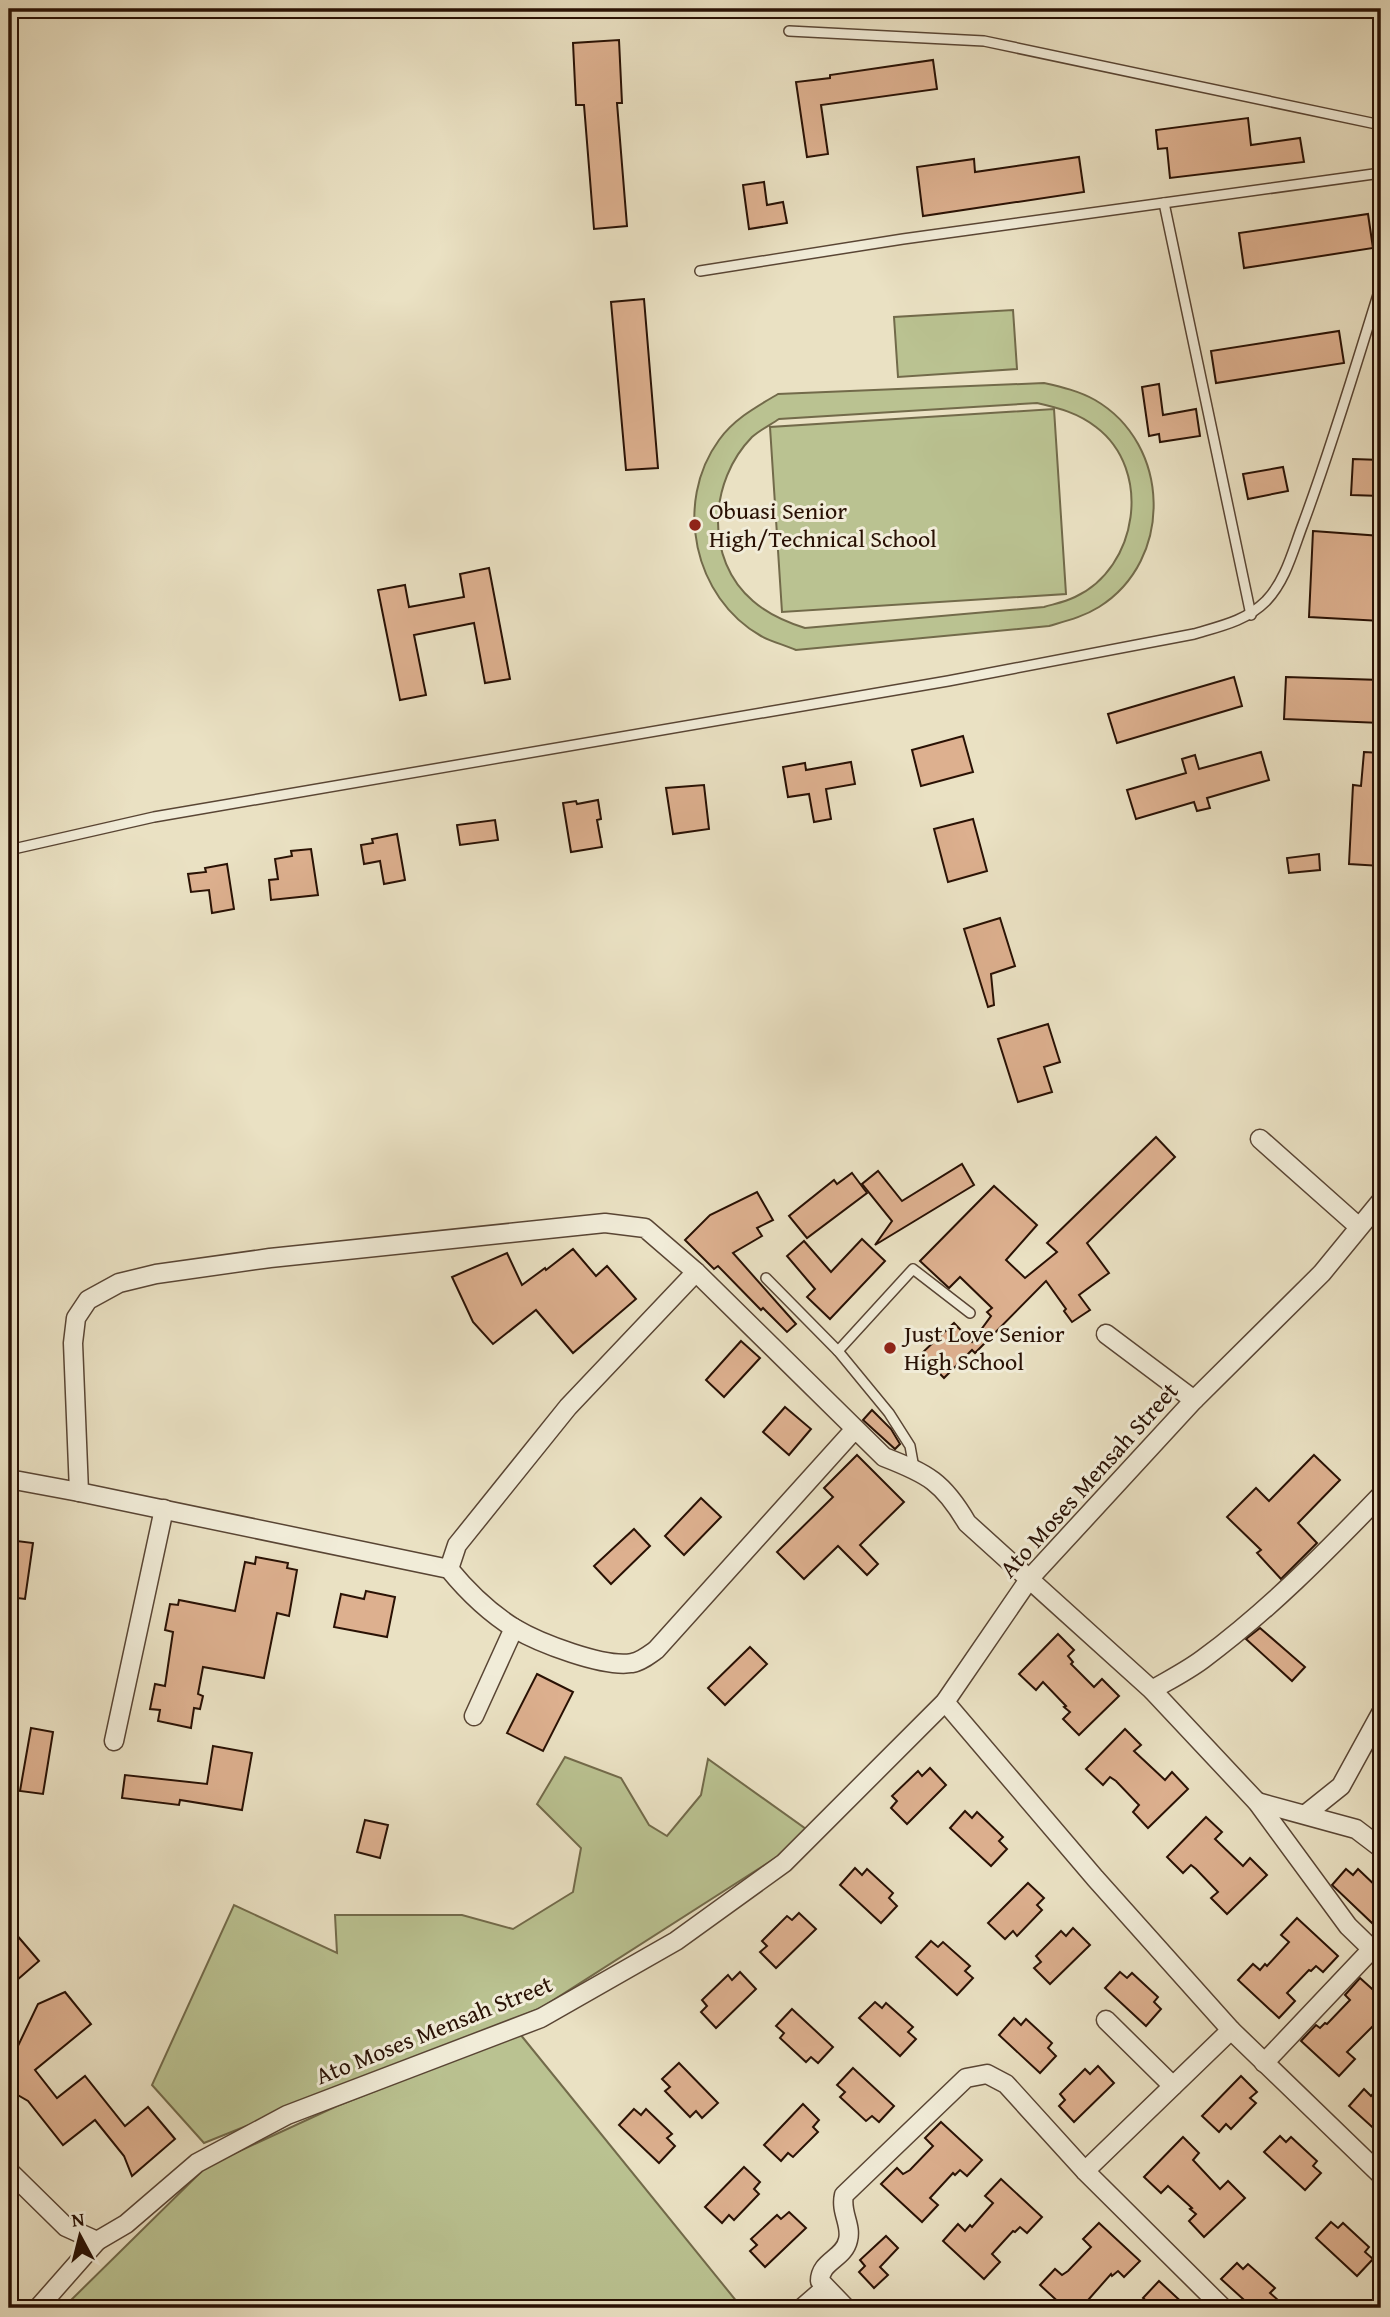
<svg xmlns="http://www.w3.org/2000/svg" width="1390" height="2317" font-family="'Gentium Book Plus',serif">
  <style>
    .green { fill: #bac291; stroke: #726a4a; stroke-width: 2; fill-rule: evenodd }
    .building { fill: #ddb08f; stroke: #291104; stroke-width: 2 }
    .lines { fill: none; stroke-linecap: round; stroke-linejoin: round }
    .lane-casing { stroke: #594534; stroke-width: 12 }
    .street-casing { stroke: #594534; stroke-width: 21 }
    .lane { stroke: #f1ecd8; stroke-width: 9 }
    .street { stroke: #f1ecd8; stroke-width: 18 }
    .poi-dot { fill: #8f2418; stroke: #f1ecd8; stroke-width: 2.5 }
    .labels { text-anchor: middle; stroke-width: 6; stroke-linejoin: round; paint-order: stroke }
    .poi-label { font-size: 24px; fill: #291104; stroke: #f1ecd8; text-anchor: start }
    .street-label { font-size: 24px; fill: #291104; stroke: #f1ecd8 }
  </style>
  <rect width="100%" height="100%" fill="#eae1c3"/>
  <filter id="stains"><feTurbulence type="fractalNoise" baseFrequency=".00286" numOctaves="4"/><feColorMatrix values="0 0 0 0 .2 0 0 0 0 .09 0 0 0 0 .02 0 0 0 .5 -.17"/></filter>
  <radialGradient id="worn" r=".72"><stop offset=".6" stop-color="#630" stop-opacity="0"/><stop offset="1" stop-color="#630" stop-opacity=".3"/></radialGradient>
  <!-- green -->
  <g class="green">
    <path d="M1013,310l4,59 -119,8 -4,-60z"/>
    <path d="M1044,383c18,4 35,8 51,17 76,44 79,160 4,207 -16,10 -33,14 -50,19l-253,24c-11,-5 -24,-8 -35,-14 -67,-38 -88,-133 -42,-196 15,-21 37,-33 59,-46zM1037,403c22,5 41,10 59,24 57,43 42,141 -21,170 -10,5 -21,7 -31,10l-239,21c-19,-6 -36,-13 -52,-27 -49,-42 -44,-120 -1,-164 8,-7 18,-12 27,-18z"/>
    <path d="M1054,409l12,185 -284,18 -12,-185z"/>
    <path d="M565,1757l56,21 28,47 18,11 34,-41 7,-36 105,75 -272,174 -337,135 -52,-58 82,-180 103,48 -2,-38h127l51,14 60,-37 8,-44 -44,-44z"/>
    <path d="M520,2034l222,274h-679l144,-142 130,-60z"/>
  </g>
  <!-- building -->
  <g class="building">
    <path d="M619,40l3,63h-5l10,123 -33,3 -10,-124h-8l-3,-62z"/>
    <path d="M933,60l4,29 -116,16 7,49 -21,3 -11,-75 34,-4v-3z"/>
    <path d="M1248,118l3,27 49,-7 4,24 -134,16 -3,-30 -9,1 -2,-19z"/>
    <path d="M1079,157l5,35 -161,24 -6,-49 57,-8 1,13z"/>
    <path d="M764,182l3,23 16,-3 4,21 -38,6 -6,-44z"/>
    <path d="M1368,214l5,34 -129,20 -5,-35z"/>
    <path d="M644,299l14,169 -32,2 -15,-168z"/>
    <path d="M1339,331l5,32 -128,20 -5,-32z"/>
    <path d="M1159,384l4,31 33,-6 4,27 -40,6 -1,-8 -10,2 -7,-49z"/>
    <path d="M1353,459l28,1v36l-30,-1z"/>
    <path d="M1283,467l5,24 -40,8 -5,-25z"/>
    <path d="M1313,531l68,5v85l-72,-4z"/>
    <path d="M489,568l21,111 -25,4 -11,-60 -60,12 12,60 -26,5 -22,-110 27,-5 4,22 55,-10 -4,-23z"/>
    <path d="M1234,677l8,29 -125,37 -9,-29z"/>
    <path d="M1286,677l95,3v43l-97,-4z"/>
    <path d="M963,736l10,36 -52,14 -9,-36z"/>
    <path d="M1261,752l8,28 -62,18 3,10 -13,3 -3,-9 -58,17 -9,-29 59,-17 -4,-14 13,-4 4,14z"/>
    <path d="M1364,752l17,1v113l-32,-2 4,-79 8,1z"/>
    <path d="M851,762l4,22 -29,5 5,30 -17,3 -5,-28 -21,3 -5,-30 22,-4 1,7z"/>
    <path d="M704,785l5,44 -36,5 -7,-46z"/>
    <path d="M598,800l3,19 -4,1 5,27 -31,5 -8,-49 13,-2 1,3z"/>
    <path d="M973,819l14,52 -39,11 -14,-53z"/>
    <path d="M495,820l3,20 -38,5 -3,-20z"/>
    <path d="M397,834l8,46 -21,4 -4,-23 -16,3 -3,-19 12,-2 -1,-4z"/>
    <path d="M311,849l7,46 -47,5 -2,-20 9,-1 -3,-20 17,-3 -1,-5z"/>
    <path d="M1319,854l1,16 -31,3 -2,-15z"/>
    <path d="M227,864l7,45 -22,4 -3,-23 -18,2 -3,-18 18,-2 -1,-4z"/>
    <path d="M1000,918l15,48 -24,8 3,31 -6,2 -24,-78z"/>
    <path d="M1048,1024l12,38 -16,5 8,25 -34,10 -20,-63z"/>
    <path d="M1156,1137l19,20 -88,86 22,30 -30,22 11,15 -18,12 -8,-11 2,-2 -20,-28 -71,72 -3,-3 -28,28 -23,-24 33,-31 18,19 19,-26 -4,-4 5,-4 -32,-31 -11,11 -29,-27 74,-75 43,39 -31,35 19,18 32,-26 -10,-9z"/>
    <path d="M962,1164l12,21 -99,60 17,-24 -30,-37 16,-13 24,30z"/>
    <path d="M852,1173l15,20 -60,45 -18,-22 45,-36 3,4z"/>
    <path d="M757,1192l16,28 -16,8 5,8 -29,17 63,71 -9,8 -24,-24 -2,2 -43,-44 -4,3 -29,-29 25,-25z"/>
    <path d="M862,1239l23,22 -55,58 -23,-22 8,-8 -28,-33 17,-15 27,31z"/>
    <path d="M573,1249l23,27 11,-10 29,33 -63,54 -37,-43 -43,34 -20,-22 -21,-45 55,-24 15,32 23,-17 1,2z"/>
    <path d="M741,1341l19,17 -36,39 -18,-17z"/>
    <path d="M785,1407l26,22 -22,26 -26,-23z"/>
    <path d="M872,1410l19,19 9,15 -5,5 -32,-29z"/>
    <path d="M857,1455l47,47 -44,43 18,19 -11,11 -29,-29 -34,33 -27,-27 56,-55 -9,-9z"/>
    <path d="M1314,1455l26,25 -42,43 19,20 -36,36 -24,-26 4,-3 -34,-33 29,-29 13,13z"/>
    <path d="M701,1498l20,19 -37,38 -19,-19z"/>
    <path d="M634,1529l16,17 -39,38 -17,-18z"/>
    <path d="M9,1540l24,3 -8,56 -16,-2z"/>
    <path d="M256,1557l32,6 -1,5 10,2 -8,46 -12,-3 -13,65 -61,-11 -5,27 5,2 -3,13 -6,-1 -3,20 -33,-7 2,-11 -10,-1 5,-25 10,2 8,-54 -8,-2 5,-26 8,1 1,-5 56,11 10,-49 10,2z"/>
    <path d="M366,1591l29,6 -8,40 -53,-10 7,-33 23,5z"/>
    <path d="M1260,1628l45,39 -13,14 -46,-42z"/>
    <path d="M1058,1634l16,16 -6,6 5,6 -2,2 23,23 8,-8 17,17 -40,39 -16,-16 7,-7 -6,-5 2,-1 -23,-24 -7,8 -17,-16z"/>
    <path d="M750,1647l17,17 -42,41 -17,-17z"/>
    <path d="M537,1674l36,18 -30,59 -36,-18z"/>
    <path d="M31,1728l22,4 -10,62 -23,-3z"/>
    <path d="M1125,1729l16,16 -7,6 31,29 7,-8 16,17 -40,39 -15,-16 6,-7 -23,-24 -6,-4 -7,8 -17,-16z"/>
    <path d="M213,1746l39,7 -10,57 -62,-10 -1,5 -57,-7 3,-23 82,9z"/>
    <path d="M930,1768l16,17 -39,39 -16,-16 6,-7 -5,-5 26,-25 4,5z"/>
    <path d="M965,1811l7,7 5,-6 26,25 -4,4 8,8 -16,17 -41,-38z"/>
    <path d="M1206,1817l16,15 -7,7 28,27 7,-8 17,17 -40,39 -16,-16 7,-6 -22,-23 -5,-4 -8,8 -16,-16z"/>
    <path d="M365,1820l23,5 -8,33 -23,-6z"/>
    <path d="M855,1868l7,7 5,-6 26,24 -4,5 8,8 -16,17 -41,-38z"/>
    <path d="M1346,1869l7,6 5,-6 23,22v22l-9,10 -40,-38z"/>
    <path d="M1028,1883l16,15 -7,7 5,5 -25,26 -4,-5 -8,8 -17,-16z"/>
    <path d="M799,1913l17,16 -40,39 -16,-16 7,-6 -5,-5 25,-25 5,4z"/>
    <path d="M1297,1918l41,38 -15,16 -7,-6 -5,5 -2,-1 -22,23 8,8 -16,17 -41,-38 15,-16 7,6 5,-6 2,2 22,-24 -8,-7z"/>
    <path d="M9,1926l30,35 -30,26z"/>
    <path d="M1073,1928l17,17 -40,39 -16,-16 7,-6 -5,-6 25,-25 5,5z"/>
    <path d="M931,1941l7,6 5,-5 27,24 -5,5 8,7 -16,17 -41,-38z"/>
    <path d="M740,1972l16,17 -40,39 -15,-16 6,-6 -5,-6 26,-25 4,5z"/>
    <path d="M1120,1972l7,6 5,-5 26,24 -4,5 7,7 -15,17 -41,-38z"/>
    <path d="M1360,1978l21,19v21l-34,34 8,7 -16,17 -38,-35 15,-16 4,3 5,-5 2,1 23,-24 -5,-5z"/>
    <path d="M65,1992l26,32 -56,46 22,28 28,-22 40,50 23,-19 27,32 -43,37 -8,-20 -29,-36 -32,25 -35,-44 -19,-11v-54l8,12 21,-44z"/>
    <path d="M875,2002l7,6 4,-5 27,24 -5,5 8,7 -16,17 -41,-38z"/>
    <path d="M792,2009l41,38 -15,16 -7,-6 -5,5 -26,-24 4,-5 -8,-7z"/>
    <path d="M1014,2018l7,7 5,-6 26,24 -4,5 8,8 -16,17 -41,-38z"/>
    <path d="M679,2063l39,40 -16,15 -6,-7 -6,6 -25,-26 5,-4 -8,-8z"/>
    <path d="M1098,2066l16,17 -40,39 -15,-16 6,-6 -5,-6 25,-25 5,5z"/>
    <path d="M853,2068l41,38 -15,16 -7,-6 -6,5 -26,-24 5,-5 -8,-7z"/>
    <path d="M1241,2076l16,16 -7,6 6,5 -25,26 -5,-5 -7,8 -17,-16z"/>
    <path d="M1381,2085v50l-32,-29 15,-17 7,7z"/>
    <path d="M803,2104l16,16 -6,7 5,5 -25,25 -5,-4 -7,8 -17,-16z"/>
    <path d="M634,2109l7,6 5,-6 26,25 -5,4 8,8 -16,17 -40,-38z"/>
    <path d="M941,2122l41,38 -15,16 -7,-6 -5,5 -2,-2 -23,25 8,7 -16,17 -41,-38 16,-16 6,6 7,-4 23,-24 -8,-8z"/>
    <path d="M1280,2136l6,6 5,-5 26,24 -4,5 8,7 -16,17 -41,-38z"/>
    <path d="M1183,2137l16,16 -6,7 27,29 8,-8 17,17 -41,39 -15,-16 7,-7 -6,-5 2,-1 -24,-22 -7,7 -17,-16z"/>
    <path d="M744,2167l16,15 -6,7 5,5 -25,26 -5,-5 -7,8 -17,-16z"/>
    <path d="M1001,2179l41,38 -15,16 -7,-6 -5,5 -2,-1 -21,23 8,8 -16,17 -41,-38 15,-17 7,7 5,-6 2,2 21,-24 -8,-7z"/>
    <path d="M789,2212l17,16 -41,39 -15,-16 7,-6 -6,-6 26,-24 4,4z"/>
    <path d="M1331,2222l7,6 5,-5 26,24 -4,5 8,7 -16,17 -41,-38z"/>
    <path d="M1099,2223l41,38 -16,16 -6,-6 -6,5 -1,-2 -22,25 10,9h-34l-25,-23 15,-16 7,6 6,-4 23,-24 -8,-8z"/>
    <path d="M886,2236l12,12 -18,19 8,8 -14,13 -15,-16 6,-6 -5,-6z"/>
    <path d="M1237,2263l6,6 5,-5 27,24 -5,5 8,7 -7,8h-18l-32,-29z"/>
    <path d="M1159,2281l29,27h-34l-11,-10z"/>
  </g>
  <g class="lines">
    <!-- lane casing -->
    <g class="lane-casing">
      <g id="lane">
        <path d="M789,31l195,10 397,84"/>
        <path d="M1164,203l87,412"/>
        <path d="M700,271l203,-32 478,-66"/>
        <path d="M9,850l145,-33 794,-136 246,-47c27,-8 52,-13 72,-33 20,-21 27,-51 37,-77 29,-78 53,-159 78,-239"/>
        <path d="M766,1278l72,73"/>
        <path d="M914,1468l-4,-22 -21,-33 -51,-62 75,-82 57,44"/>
      </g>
    </g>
    <!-- street casing -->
    <g class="street-casing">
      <g id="street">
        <path d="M1260,1139l99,88"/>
        <path d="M1106,1334l88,66"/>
        <path d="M855,1429l-199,221c-7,5 -16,12 -24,13 -28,5 -93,-20 -118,-35 -24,-15 -47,-37 -65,-59l-370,-77 -6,-149 3,-25 12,-18 31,-17 37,-9 114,-16 335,-35 40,5 51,44 188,185c44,17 59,25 83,66l185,167 105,112 91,124 33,32"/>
        <path d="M9,1479l70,13"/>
        <path d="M449,1569l8,-24 111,-138 128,-135"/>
        <path d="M1152,1690c17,-10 35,-19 51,-31 65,-48 122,-106 178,-164"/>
        <path d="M945,1702l150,176 136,152 150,145"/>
        <path d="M474,1716l40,-88"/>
        <path d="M114,1741l50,-232"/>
        <path d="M1257,1802l99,27 25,19"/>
        <path d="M1306,1814l35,-28 40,-73"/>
        <path d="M1106,2020l67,66"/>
        <path d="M1264,2063l108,-114"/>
        <path d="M9,2171l57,56 31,14"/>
        <path d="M1085,2171l146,-141"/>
        <path d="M38,2308l59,-67 29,-17 71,-61 90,-48 254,-97 135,-77 108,-78 161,-161 85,-124 164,-178 128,-127 59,-72"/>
        <path d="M802,2308l23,-20"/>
        <path d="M846,2308l-26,-27c0,-20 24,-22 28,-41 4,-15 -8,-28 -4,-45l122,-117 21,-4 19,10 79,87 138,137"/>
      </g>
    </g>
    <!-- lane -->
    <use href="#lane" class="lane"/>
    <!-- street -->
    <use href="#street" class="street"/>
  </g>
  <!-- markers -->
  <g class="poi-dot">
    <circle cx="695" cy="525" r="7"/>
    <circle cx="890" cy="1348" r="7"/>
  </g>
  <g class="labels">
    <!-- poi labels -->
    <g class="poi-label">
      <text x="709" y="519">Obuasi Senior<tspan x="709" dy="28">High/Technical School</tspan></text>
      <text x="904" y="1342">Just Love Senior<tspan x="904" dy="28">High School</tspan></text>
    </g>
    <!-- street labels -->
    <g class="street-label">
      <text transform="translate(1089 1480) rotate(-48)" y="8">Ato Moses Mensah Street</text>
      <text transform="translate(434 2030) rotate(-22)" y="8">Ato Moses Mensah Street</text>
    </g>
  </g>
  <!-- margin -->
  <rect width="1390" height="2317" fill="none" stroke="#eae1c3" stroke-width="35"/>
  <rect x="10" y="10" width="1369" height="2296" fill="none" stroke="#291104" stroke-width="3.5"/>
  <rect x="18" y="18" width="1355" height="2282" fill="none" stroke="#291104" stroke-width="2"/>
  <!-- north arrow -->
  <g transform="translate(80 2236) rotate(353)" stroke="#f1ecd8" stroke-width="5" paint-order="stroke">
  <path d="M0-5L12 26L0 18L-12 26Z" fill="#291104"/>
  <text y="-10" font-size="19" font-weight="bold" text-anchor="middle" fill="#291104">N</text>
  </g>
  <rect width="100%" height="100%" filter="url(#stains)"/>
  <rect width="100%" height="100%" fill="url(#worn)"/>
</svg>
